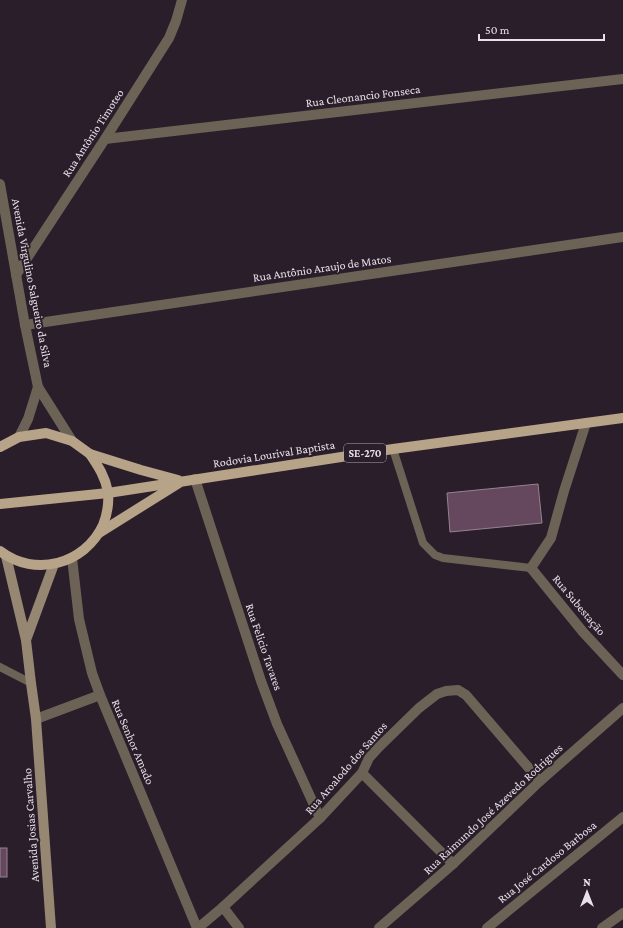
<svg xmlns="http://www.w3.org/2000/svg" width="623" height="928" font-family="'Crimson Pro',serif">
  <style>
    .building { fill: #65485d; stroke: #958390 }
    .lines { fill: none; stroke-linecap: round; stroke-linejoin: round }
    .lane { stroke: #6c6356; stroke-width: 8 }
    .street { stroke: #6c6356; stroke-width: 10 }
    .secondary { stroke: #968772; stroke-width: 10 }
    .primary { stroke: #b6a388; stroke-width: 10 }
    .labels { text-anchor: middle; stroke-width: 4; stroke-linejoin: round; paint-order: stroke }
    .shield { fill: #2a1e2a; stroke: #afa6af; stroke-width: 1 }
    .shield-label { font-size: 11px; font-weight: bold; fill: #e8e0e8 }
    .street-label { font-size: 12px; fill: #e8e0e8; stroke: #2a1e2a }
  </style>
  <rect width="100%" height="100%" fill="#2a1e2a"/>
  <!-- building -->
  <g class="building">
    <path d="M538,484l4,39 -92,9 -3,-39z"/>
    <rect x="0" y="848" width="7" height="29"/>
  </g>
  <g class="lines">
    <!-- lane -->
    <g class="lane">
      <path d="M393,449l30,94 12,12 8,3 88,10"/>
      <path d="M0,667l31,16"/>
    </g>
    <!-- street -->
    <g class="street">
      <path d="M105,139l518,-60"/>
      <path d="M0,184l25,141 13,62 34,54"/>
      <path d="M16,275l89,-136 64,-101 7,-17 6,-21"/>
      <path d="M25,325l598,-88"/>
      <path d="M586,423l-22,68 -13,47 -20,30 52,64 40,43"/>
      <path d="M19,437l9,-18 10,-32"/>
      <path d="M195,479l66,202 16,43 43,94"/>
      <path d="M72,558l7,61 13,54 8,22 97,233"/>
      <path d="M36,719l64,-24"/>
      <path d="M362,773l91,91"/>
      <path d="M223,907l16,21"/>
      <path d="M198,928l25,-21 97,-89 42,-45 7,-15 10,-11 40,-39 18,-14 9,-3 12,-1 8,5 74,86"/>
      <path d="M379,928l74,-64 87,-83 83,-73"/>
      <path d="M487,928l136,-111"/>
      <path d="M602,928l21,-15"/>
    </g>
    <!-- secondary -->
    <g class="secondary">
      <path d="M6,556l20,84 5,43 5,36 15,209"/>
      <path d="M26,640l28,-76"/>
    </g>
    <!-- primary -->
    <g class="primary">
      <path d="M0,447l19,-10 27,-4 26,8 18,13 51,16 37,10"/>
      <path d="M0,504l108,-11 285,-44 230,-31"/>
      <path d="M99,533l80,-50"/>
      <path d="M0,551c35,27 85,13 103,-26 4,-10 6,-22 5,-33 -3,-16 -10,-26 -18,-38"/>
    </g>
  </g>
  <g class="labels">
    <!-- shield labels -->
    <rect class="shield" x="344" y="444" width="42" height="18" rx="3"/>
    <g class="shield-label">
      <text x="365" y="457">SE-270</text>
    </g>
    <!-- street labels -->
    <g class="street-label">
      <text transform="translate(363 96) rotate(-7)" y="4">Rua Cleonancio Fonseca</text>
      <text transform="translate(93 133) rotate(-57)" y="4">Rua Antônio Timoteo</text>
      <text transform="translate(322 268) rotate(-8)" y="4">Rua Antônio Araujo de Matos</text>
      <text transform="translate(32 283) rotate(79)" y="4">Avenida Virgulino Salgueiro da Silva</text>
      <text transform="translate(274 454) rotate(-9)" y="4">Rodovia Lourival Baptista</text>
      <text transform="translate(579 605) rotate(50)" y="4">Rua Subestação</text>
      <text transform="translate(264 647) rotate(71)" y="4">Rua Felicio Tavares</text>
      <text transform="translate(133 742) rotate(67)" y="4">Rua Senhor Amado</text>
      <text transform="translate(346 768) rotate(-49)" y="4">Rua Aroalodo dos Santos</text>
      <text transform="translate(493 809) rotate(-43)" y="4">Rua Raimundo José Azevedo Rodrigues</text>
      <text transform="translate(31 825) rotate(-94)" y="4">Avenida Josias Carvalho</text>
      <text transform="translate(547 862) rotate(-39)" y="4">Rua José Cardoso Barbosa</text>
    </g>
  </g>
  <!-- north arrow -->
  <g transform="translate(587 892)" stroke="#2a1e2a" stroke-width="3" paint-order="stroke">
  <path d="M0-3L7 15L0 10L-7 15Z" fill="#e8e0e8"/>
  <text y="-6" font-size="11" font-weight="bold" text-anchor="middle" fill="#e8e0e8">N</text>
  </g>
  <!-- scale -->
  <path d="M479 34v6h125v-6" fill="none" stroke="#e8e0e8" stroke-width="2"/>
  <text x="485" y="34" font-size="12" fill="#e8e0e8" stroke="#2a1e2a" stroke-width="3" paint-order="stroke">50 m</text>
</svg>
